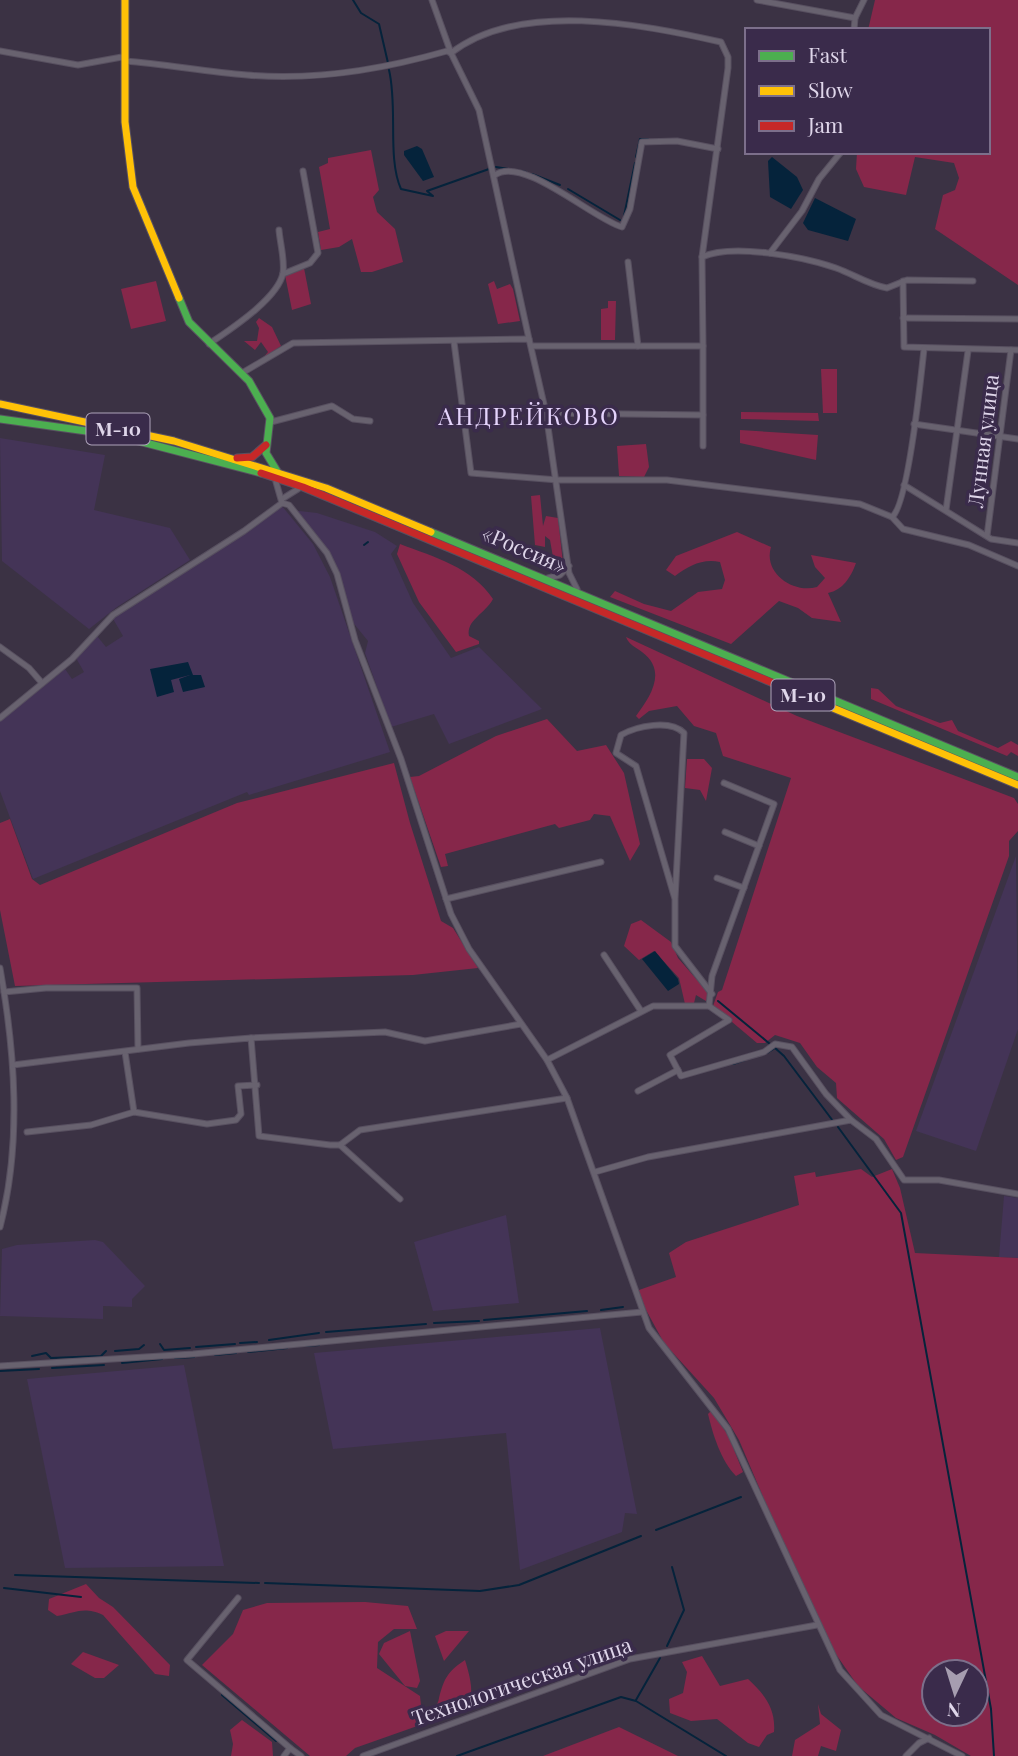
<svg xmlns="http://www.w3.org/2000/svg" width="1018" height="1756" font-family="'Playfair Display',serif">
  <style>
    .built { fill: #443457 }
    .green { fill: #86274a; fill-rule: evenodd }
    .water { fill: #05233b }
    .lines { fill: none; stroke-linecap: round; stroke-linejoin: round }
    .stream { stroke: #05233b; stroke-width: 2 }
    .street-casing { stroke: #585060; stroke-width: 7 }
    .fast-casing { stroke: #585060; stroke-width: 9 }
    .slow-casing { stroke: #585060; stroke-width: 9 }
    .jam-casing { stroke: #585060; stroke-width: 9 }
    .street { stroke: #68626f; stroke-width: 5 }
    .fast { stroke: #4caf50; stroke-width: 7 }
    .slow { stroke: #ffc107; stroke-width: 7 }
    .jam { stroke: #c62828; stroke-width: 7 }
    .labels { text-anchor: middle; stroke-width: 7; stroke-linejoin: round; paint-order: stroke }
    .shield { fill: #3a2b4b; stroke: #aea3ba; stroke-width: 2 }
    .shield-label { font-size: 19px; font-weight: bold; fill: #dfd6ea }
    .street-label { font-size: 21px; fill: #dfd6ea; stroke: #3a2b4b }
    .quarter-label { font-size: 24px; letter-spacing: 2px; fill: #e5d4fc; stroke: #3a2b4b }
  </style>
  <rect width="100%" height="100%" fill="#3b3244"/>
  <!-- built -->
  <g class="built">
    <path d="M0,438l105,17 -11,55 76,18 20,32 -73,47 -28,22 -87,-68z"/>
    <path d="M282,506l31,38 17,33 60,175 -141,43 -2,-3 -214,87 -33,-88v-70l65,-52 7,10 12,-7 -8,-14 21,-22 9,11 17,-11 -11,-19 97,-60z"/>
    <path d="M291,510l26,3 58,19 22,14 -6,8 22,49 38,55 28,-11 63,62 -93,35 -15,-30 -43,13 -26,-74 3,-12 -17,-21 -14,-46 -11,-19z"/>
    <path d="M1016,856l2,173 -42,122 -60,-20z"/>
    <path d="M1004,1196l14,2v60l-19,-1z"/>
    <path d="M506,1215l13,88 -86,8 -19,-69z"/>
    <path d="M95,1240l8,2 42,44 -13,13v8l-29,-1v13l-103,-3 2,-67 15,-4z"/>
    <path d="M600,1328l37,186 -12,-1 -3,19 -102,38 -14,-137 -173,16 -19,-96z"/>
    <path d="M184,1365l40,201 -159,2 -38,-189z"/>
  </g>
  <!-- green -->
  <g class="green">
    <path d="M875,0h143v285l-83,-56 8,-34 12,-5 4,-12 -5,-15 -39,-6 -9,38 -42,-8 -8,-18 1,-17h131v-122h-120z"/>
    <path d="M371,150l8,40 -6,7 4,15 18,17 8,33 -31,10h-11l-9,-33 -13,8 -18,3 -3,-18 12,-3 -11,-62 9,-4v-5z"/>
    <path d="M304,268l7,36 -19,6 -7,-35z"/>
    <path d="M156,281l10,40 -35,8 -10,-40z"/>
    <path d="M494,281l3,8 13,-5 3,5 7,32 -22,3 -10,-40z"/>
    <path d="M608,301h8l-1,39h-14v-31l7,-1z"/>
    <path d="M259,318l13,9 9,19 -19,13 6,-7 -7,-10 -6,8 -11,-9h13l2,-13 -3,-6z"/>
    <path d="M821,369h16v44h-14z"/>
    <path d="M741,412l77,1 1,8 -78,-2z"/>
    <path d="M740,430l78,5 -2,25 -76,-17z"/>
    <path d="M646,444l3,23 -5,10 -25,-1 -2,-30z"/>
    <path d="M540,495l3,31 3,-10 12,2 5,45 -10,-6 -3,-17 -5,-4v11l-10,-2 -4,-49z"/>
    <path d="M737,532l34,15c-8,26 22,47 46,40l8,-9 -10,-11 -4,-12 45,8c-5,14 -13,27 -28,30l13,29 -29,-4 -14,-10 -19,-7 -48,43 -121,-47 5,-6 29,13 27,7 27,-19 24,-3 3,-9 -5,-18c-17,-4 -32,4 -45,14l-9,-6 10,-14z"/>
    <path d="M400,544c34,13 72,23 93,55 -8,15 -27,21 -24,37l10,5v3l-23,8 -37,-50 -22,-48z"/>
    <path d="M626,637l171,79 217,82 4,6v27l-9,10v15l-106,301 -7,3 -12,-21 -47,-41 -1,-15 -19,-16 -17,-24 -25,-8 -10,8h-8l-44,-37 5,-14 4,-2 69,-212 -68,-22 -7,-23 -22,-7 -17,-20 -28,5 -10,8 -3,-3c14,-19 32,-45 6,-64 -6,-5 -13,-7 -16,-15z"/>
    <path d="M871,688l7,1 18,17 44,17 12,-3 6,11 40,17 13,-7 7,4v11l-7,-4 -4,4 -136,-57z"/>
    <path d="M547,719l30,32 29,-6 18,28 16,71 -10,17 -20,-45 -16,-2 -4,6 -31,8 -4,-4 -110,30 3,12 -7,1 -31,-90 9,-1 77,-40z"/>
    <path d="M687,759h17l8,9 -6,33 -6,-11 -15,-2z"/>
    <path d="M394,763l16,60 31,98 12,7 25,40 -65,7 -398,11 -15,-76v-87l10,-4 22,60 8,6 197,-82z"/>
    <path d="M641,920l30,22 7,16 32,37 -4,6 -10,-6 -2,8 -9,1 -6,-26 -25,-27 -15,9 -15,-14 7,-22z"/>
    <path d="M861,1169l11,8 20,-8 8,19 15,65 103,5v498h-47l-36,-21 -39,-17 -38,-32 -25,-36 -47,-99 -47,-111 -25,-42 -50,-55 -25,-46v-7l37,-13 -7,-24 17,-11 113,-37 -5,-29 21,-4 1,5zM934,1672h42v42h-42z"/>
    <path d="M711,1411l17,24 15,37 -7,4c-15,-15 -23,-41 -28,-62z"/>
    <path d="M86,1584l13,14 14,9 57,58 -1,11 -14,-2 -52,-59c-20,-9 -27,-2 -46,1l-9,-6 1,-11z"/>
    <path d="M365,1602l43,4 9,23h-23l-16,13 -1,26 43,28 3,28 -68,24 -9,8h-36l-108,-91 31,-31 10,-24 24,-7z"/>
    <path d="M410,1631l10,50 -3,7 -12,-2 -26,-32 5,-11z"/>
    <path d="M446,1631h23l-25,30 -9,-25z"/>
    <path d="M83,1652l36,13 -15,13h-9l-24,-14z"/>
    <path d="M702,1656l18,30 28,-7c16,15 28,29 26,53l-7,3 -8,12 -11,-4 -31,-24 -26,2 -21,-8 -1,-14 14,-6 4,-21 -5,-10z"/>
    <path d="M465,1660c13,42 8,53 -37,59 3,-7 10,-13 11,-21 5,-19 8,-26 26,-38z"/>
    <path d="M818,1704l3,10 20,16 -5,21 -15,-5 -3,10h-26l3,-16 25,-16z"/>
    <path d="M242,1720l30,22 1,14h-42l2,-12 -3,-14z"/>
    <path d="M619,1727l59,29h-135z"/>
  </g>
  <!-- water -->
  <g class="water">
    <path d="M417,146l5,3 12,28 -11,4 -19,-26v-4z"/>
    <path d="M772,157l25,20 6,13 -12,19 -21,-12 -2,-36z"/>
    <path d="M815,198l41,21 -8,22 -40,-11 -5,-7z"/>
    <path d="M188,662l5,13h8l4,12 -22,5 -4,-13 11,-4 -19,5 3,12 -17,5 -7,-28z"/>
    <path d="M655,951l23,28 1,5 -11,7 -26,-32z"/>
  </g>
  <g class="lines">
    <!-- stream -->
    <g class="stream">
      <path d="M353,0l8,13 18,11 9,39"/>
      <path d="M389,70c9,37 -2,88 12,119l32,7 -6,-5 62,-22"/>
      <path d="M636,157l4,-18h8"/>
      <path d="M496,167l30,5"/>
      <path d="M532,174l28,11"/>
      <path d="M568,189l52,31"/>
      <path d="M624,216l11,-53"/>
      <path d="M364,545l4,-3"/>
      <path d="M718,1001l52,43"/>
      <path d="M767,1053l8,-5 9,8 49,65"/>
      <path d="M733,1064l12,-4"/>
      <path d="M838,1127l63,86 90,496 3,47"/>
      <path d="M601,1310l22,-3"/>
      <path d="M484,1320l103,-9"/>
      <path d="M434,1323l45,-2"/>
      <path d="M326,1332l100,-8"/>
      <path d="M269,1340l50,-7"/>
      <path d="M240,1343l17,-1"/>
      <path d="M160,1344l4,6 26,-2"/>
      <path d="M304,1346l15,-1"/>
      <path d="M196,1347l39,-3"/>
      <path d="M115,1351l24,-2 5,-4"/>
      <path d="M248,1352l39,-4"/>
      <path d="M215,1355l21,-2"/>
      <path d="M32,1356l14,-3 5,5 50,-2 5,-5"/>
      <path d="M175,1358l19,-1"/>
      <path d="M122,1363l40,-4"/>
      <path d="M52,1368l52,-3"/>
      <path d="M0,1371l39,-2"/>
      <path d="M656,1530l85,-33"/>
      <path d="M15,1575l244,8"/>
      <path d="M265,1583l215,8 39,-6 122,-49"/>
      <path d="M4,1588l77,9"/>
      <path d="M667,1646l17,-36 -12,-43"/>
      <path d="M222,1695l54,46"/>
      <path d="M636,1700l24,-42"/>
      <path d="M457,1756l164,-59 15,4 90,55"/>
    </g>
    <!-- street casing -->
    <g class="street-casing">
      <g id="street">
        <path d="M432,0l19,53 28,57 50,229"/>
        <path d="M757,0l98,18 -1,12"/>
        <path d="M855,18l9,-18"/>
        <path d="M0,51l78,14 44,-8 3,4c41,3 81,11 122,14 66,6 137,-6 200,-24l4,2c69,-53 189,-29 270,-11l7,15v11l-26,189 1,89h-171"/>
        <path d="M495,175c28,-20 98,44 127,52l8,-18 12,-67 35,-1 41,8"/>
        <path d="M770,253l32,-42 17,-32 22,-27"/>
        <path d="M702,257c31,-14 102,0 134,11 17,6 33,17 51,20l20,-8 66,1"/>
        <path d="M628,262l10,84"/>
        <path d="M283,274l27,-11 8,-10 -15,-82"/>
        <path d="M903,281l1,66 114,3"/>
        <path d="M903,318l115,1"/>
        <path d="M454,342l17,131 87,7h109l193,24 32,13 11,12 66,16 49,21"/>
        <path d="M209,344c20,-14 69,-45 74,-71 2,-13 -3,-30 -4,-43"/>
        <path d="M242,373l51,-30 236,-4 17,74 23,160 8,16"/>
        <path d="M546,413l157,2"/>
        <path d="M271,422l61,-16 21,13 17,2"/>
        <path d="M914,424l104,15"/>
        <path d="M703,446v-100"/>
        <path d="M904,485l87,54 27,4"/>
        <path d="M282,499l16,-10"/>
        <path d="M282,503l7,2 38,48 10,21 18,66 46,119 50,155 18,35 78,111 20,38 82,230 79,101 112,241 41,45 81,41"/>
        <path d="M946,510l22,-159"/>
        <path d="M892,517c16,-12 29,-140 32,-168"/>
        <path d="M987,536l24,-186"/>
        <path d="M548,578l12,-3 9,-9"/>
        <path d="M0,647l29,21 13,15"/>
        <path d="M0,718l72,-59 41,-44 131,-84 38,-28 -6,-21"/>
        <path d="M725,832l34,14"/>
        <path d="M717,878l27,10"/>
        <path d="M446,899l155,-37"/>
        <path d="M675,899l9,-166c-14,-14 -47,-7 -63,2l-5,18 20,13 39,133v47l37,48"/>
        <path d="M604,955l37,56"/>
        <path d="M0,968c15,84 22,175 0,259"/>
        <path d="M4,992l42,-4h91l1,61"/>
        <path d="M709,1006l20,14 -59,35 11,21 83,-24 11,-8 17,3 34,47 25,26"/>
        <path d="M251,1038l134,-6 40,9 96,-17"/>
        <path d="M125,1052l9,60"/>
        <path d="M547,1060l106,-54h56l3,-30 62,-172 -50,-21"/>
        <path d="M13,1065l176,-22 62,-5 8,98 71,9h10l20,-15 207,-32"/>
        <path d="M638,1091l40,-21"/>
        <path d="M27,1132l64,-7 43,-13 73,12 29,-4 5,-6 -3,-28 19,-1"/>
        <path d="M340,1145l60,54"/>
        <path d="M595,1172l53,-15 203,-37 25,19 28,41h35l79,14"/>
        <path d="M0,1366l193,-12 449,-42"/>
        <path d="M238,1598l-51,62 103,88"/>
        <path d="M284,1756l6,-8 11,8"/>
        <path d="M363,1756l267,-97 187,-34"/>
        <path d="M906,1756l13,-13 10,-5"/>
      </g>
    </g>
    <!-- fast casing -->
    <g class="fast-casing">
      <g id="fast">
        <path d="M179,298l10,24 60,59 21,37 -4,35 11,18"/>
        <path d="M0,419l115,16 146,38"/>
        <path d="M431,532l587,245"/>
      </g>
    </g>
    <!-- slow casing -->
    <g class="slow-casing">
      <g id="slow">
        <path d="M125,0v122l8,65 46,111"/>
        <path d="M0,404l174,37 152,47 105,44"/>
        <path d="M821,703l197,82"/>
      </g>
    </g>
    <!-- jam casing -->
    <g class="jam-casing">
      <g id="jam">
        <path d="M237,458l15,-1 14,-12"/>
        <path d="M261,473l42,14 518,216"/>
      </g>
    </g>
    <!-- street -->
    <use href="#street" class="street"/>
    <!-- fast -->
    <use href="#fast" class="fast"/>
    <!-- slow -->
    <use href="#slow" class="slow"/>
    <!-- jam -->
    <use href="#jam" class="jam"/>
  </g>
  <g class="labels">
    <!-- shield labels -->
    <g class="shield">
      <rect x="86.5" y="413.5" width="63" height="31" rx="5"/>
      <rect x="771.5" y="679.5" width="63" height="31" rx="5"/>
    </g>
    <g class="shield-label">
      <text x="118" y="436">М-10</text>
      <text x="803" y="702">М-10</text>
    </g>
    <!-- street labels -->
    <g class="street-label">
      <text transform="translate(984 441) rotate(-83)" y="7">Лунная улица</text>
      <text transform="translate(524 550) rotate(23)" y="7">«Россия»</text>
      <text transform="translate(522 1682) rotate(-19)" y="7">Технологическая улица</text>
    </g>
    <!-- quarter labels -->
    <g class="quarter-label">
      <text x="529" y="425">АНДРЕЙКОВО</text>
    </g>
  </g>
  <!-- legend -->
  <rect x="745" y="28" width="245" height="126" fill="#3a2b4b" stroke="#7c6f8b" stroke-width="2"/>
  <rect x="759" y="51" width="35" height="10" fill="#4caf50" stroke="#7c6f8b" stroke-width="2"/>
  <text x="808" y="63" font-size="21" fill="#dfd6ea">Fast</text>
  <rect x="759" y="86" width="35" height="10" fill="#ffc107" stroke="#7c6f8b" stroke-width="2"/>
  <text x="808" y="98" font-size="21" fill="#dfd6ea">Slow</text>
  <rect x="759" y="121" width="35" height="10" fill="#c62828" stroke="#7c6f8b" stroke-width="2"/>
  <text x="808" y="133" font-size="21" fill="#dfd6ea">Jam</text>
  <!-- north arrow -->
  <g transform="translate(955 1693) rotate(184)"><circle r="33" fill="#3a2b4b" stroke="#7c6f8b" stroke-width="2"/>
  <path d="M0-5L12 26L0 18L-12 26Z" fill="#a69db0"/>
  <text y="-10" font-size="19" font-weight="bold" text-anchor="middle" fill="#dfd6ea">N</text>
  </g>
</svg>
